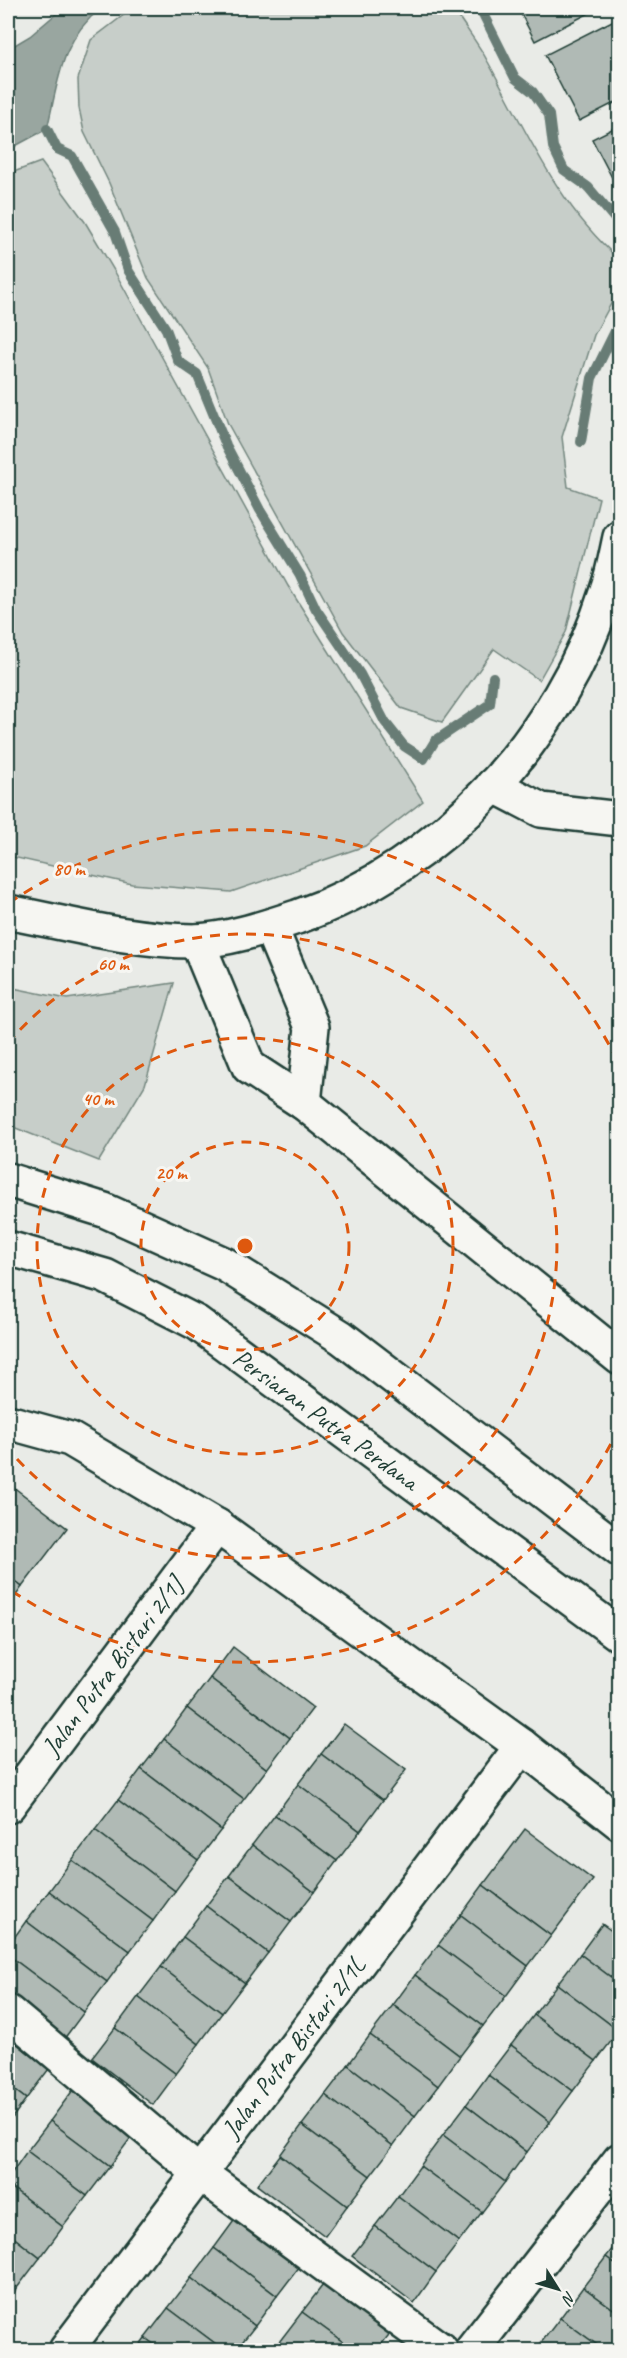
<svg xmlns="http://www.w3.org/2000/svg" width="627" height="2358" font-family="Caveat,sans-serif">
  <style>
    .green { fill: #c7cec9; stroke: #73867e; stroke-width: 1.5 }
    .water { fill: #99a6a0; stroke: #687c75; stroke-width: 1.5 }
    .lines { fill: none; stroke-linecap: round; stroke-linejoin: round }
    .stream { stroke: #687c75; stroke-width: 10 }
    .building { fill: #b0bab5; stroke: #1f3d34; stroke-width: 1.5 }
    .minor-casing { stroke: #1f3d34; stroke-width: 38 }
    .major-casing { stroke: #1f3d34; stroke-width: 38 }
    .minor { stroke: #f6f6f2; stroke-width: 33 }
    .major { stroke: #f6f6f2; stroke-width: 33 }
    .ring { fill: none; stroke: #de580e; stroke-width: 3; stroke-dasharray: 10 8 }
    .labels { text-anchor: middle; stroke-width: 6; stroke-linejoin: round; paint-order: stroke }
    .street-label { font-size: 26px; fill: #1f3d34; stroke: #f6f6f2 }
    .centre { fill: #de580e; stroke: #f6f6f2; stroke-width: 3 }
    .ring-label { font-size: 18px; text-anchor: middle; font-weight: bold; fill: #de580e; stroke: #f6f6f2; stroke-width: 6; stroke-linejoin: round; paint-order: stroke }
  </style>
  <rect width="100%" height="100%" fill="#e9ebe7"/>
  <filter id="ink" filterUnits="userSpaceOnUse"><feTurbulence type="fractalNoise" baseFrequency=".0167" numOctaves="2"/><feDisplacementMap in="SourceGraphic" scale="12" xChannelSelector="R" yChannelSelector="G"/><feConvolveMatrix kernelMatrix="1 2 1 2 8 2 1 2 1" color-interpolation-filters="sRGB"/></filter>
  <g filter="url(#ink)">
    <!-- green -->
    <g class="green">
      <path d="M133,8h320c11,18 25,35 35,54 39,70 70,144 131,197v30l-25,46 -32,102 6,50 31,11 -33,134 -27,48 -45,-31 -52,73 -41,-14 -58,-76 -115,-208 -20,-56 -60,-90 -39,-95 -25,-51 -5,-24 -1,-29 13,-39z"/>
      <path d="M41,162l44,60 30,50 173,314 135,215 -58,45 -134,46 -99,-8 -124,-28v-682z"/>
      <path d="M174,983l-29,102 -46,76 -91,-36v-138l59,12z"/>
    </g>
    <!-- water -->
    <path class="water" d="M63,8h38c-41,33 -42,72 -54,121l-39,21v-101l22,-13z"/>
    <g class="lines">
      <!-- stream -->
      <g class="stream">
        <path d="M480,8l35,70 18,14 16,23 4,32 11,23 24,17 32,38"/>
        <path d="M47,129l10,20 15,7 43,76 13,38 38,59 12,32 19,13 29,71 34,65 40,65 16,34 44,65 25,48 19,24 20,13 11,-18 55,-37 3,-27"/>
        <path d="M581,442l11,-64 28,-57"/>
      </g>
    </g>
    <!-- building -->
    <g class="building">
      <path d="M518,8h81l-64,33z"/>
      <path d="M620,17v83l-41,21 -34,-66z"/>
      <path d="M620,125v68l-28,-54z"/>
      <path d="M8,1483l59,45 -45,59 -14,-11z"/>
      <path d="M8,1576l14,11 -14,20z"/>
      <path d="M233,1647l80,61 -23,30 -80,-60z"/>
      <path d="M210,1678l80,60 -23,31 -80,-61z"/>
      <path d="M187,1708l80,61 -23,30 -80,-60z"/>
      <path d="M344,1724l62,46 -23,30 -62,-46z"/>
      <path d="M164,1739l80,60 -23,31 -80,-61z"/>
      <path d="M321,1754l62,46 -23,31 -62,-47z"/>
      <path d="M141,1769l80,61 -23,30 -80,-60z"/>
      <path d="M298,1784l62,47 -23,30 -62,-46z"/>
      <path d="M118,1800l80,60 -23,31 -80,-61z"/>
      <path d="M275,1815l62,46 -23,31 -62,-47z"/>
      <path d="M525,1829l68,51 -42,56 -68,-51z"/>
      <path d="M95,1830l80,61 -22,30 -81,-61z"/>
      <path d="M252,1845l62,47 -23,30 -62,-46z"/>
      <path d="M72,1860l81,61 -23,30 -81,-60z"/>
      <path d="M229,1876l62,46 -23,31 -62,-47z"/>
      <path d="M483,1885l68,51 -23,30 -67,-51z"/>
      <path d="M49,1891l81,60 -23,31 -81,-61z"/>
      <path d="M206,1906l62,47 -23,30 -62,-46z"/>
      <path d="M461,1915l67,51 -22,30 -68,-51z"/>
      <path d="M26,1921l81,61 -23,30 -76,-57v-9z"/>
      <path d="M602,1924l18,13v47l-40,-30z"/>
      <path d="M183,1937l62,46 -23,30 -61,-46z"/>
      <path d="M438,1945l68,51 -23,30 -68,-51z"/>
      <path d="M580,1954l40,30 -1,47 -62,-47z"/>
      <path d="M8,1955l76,57 -23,31 -53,-40z"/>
      <path d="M161,1967l61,46 -23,31 -61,-47z"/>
      <path d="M415,1975l68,51 -23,30 -67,-51z"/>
      <path d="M557,1984l62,47 -23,30 -62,-46z"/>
      <path d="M138,1997l61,47 -23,30 -61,-46z"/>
      <path d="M393,2005l67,51 -22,30 -68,-51z"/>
      <path d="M534,2015l62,46 -23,30 -62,-46z"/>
      <path d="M115,2028l61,46 -23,31 -61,-47z"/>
      <path d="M370,2035l68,51 -23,30 -67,-51z"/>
      <path d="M8,2037l41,32 -23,30 -18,-14z"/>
      <path d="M511,2045l62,46 -23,31 -62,-47z"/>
      <path d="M348,2065l67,51 -22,30 -68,-51z"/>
      <path d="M488,2075l62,47 -23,30 -61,-47z"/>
      <path d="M8,2085l18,14 -18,25z"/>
      <path d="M73,2090l60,45 -23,31 -60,-45z"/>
      <path d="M325,2095l68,51 -23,30 -68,-51z"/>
      <path d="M466,2105l61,47 -22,30 -62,-47z"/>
      <path d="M50,2121l60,45 -23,30 -60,-45z"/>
      <path d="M302,2125l68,51 -23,30 -67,-51z"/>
      <path d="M443,2135l62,47 -23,30 -62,-46z"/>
      <path d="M27,2151l60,45 -24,31 -55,-42v-7z"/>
      <path d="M280,2155l67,51 -22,30 -68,-51z"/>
      <path d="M420,2166l62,46 -23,30 -61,-46z"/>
      <path d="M8,2185l55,42 -23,31 -32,-25z"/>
      <path d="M398,2196l61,46 -23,30 -61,-46z"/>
      <path d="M236,2218l64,48 -23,30 -63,-48z"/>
      <path d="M375,2226l61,46 -22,31 -62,-47z"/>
      <path d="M8,2233l32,25 -23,30 -9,-7z"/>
      <path d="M620,2239v28l-14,-10z"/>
      <path d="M214,2248l63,48 -22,30 -64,-48z"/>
      <path d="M606,2257l14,10v47l-37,-27z"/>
      <path d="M191,2278l64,48 -19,24h-12l-56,-42z"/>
      <path d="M8,2281l9,7 -9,13z"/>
      <path d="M326,2281l66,50 -15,19h-23l-52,-38z"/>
      <path d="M583,2287l37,27v36h-16l-44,-32z"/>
      <path d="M168,2308l56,42h-62l-17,-12z"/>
      <path d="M302,2312l52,38h-64l-11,-8z"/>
      <path d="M560,2318l44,32h-64l-3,-2z"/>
      <path d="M145,2338l17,12h-26z"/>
      <path d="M279,2342l11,8h-17z"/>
    </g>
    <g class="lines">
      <!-- minor casing -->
      <g class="minor-casing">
        <g id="minor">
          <path d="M493,785l48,25 79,9"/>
          <path d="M8,912c61,12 125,29 187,29 33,-1 71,-14 102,-24 146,-51 264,-180 310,-327 6,-17 9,-35 13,-53"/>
          <path d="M270,926l42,101 -8,76"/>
          <path d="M197,941l52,126 55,36 316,255"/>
          <path d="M8,1422l62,17 147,87 305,220 98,77"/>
          <path d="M8,1806l209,-280"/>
          <path d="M8,2012l190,160 243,178"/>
          <path d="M66,2350l456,-604"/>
          <path d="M472,2350l148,-190"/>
        </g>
      </g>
      <!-- major casing -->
      <g class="major-casing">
        <g id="major">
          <path d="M8,1180l96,30 120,54 117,73 279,213"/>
          <path d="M8,1248l97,28 92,47 423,312"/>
        </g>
      </g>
      <!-- minor -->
      <use href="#minor" class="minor"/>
      <!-- major -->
      <use href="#major" class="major"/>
    </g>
  </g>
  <!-- distance rings -->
  <g class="ring">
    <circle cx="245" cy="1246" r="104"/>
    <circle cx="245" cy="1246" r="208"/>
    <path d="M8 1043A312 312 0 1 1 8 1449"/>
    <path d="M619 1428A416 416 0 0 1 9 1589M9 903A416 416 0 0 1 619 1064"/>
  </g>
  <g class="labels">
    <!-- street labels -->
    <g class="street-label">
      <text transform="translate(326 1419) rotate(36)" y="9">Persiaran Putra Perdana</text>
      <text transform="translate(112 1666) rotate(-53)" y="9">Jalan Putra Bistari 2/1J</text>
      <text transform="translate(293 2047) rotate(-53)" y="9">Jalan Putra Bistari 2/1L</text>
    </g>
  </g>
  <circle cx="245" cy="1246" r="9" class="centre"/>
  <g class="ring-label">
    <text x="69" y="875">80 m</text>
    <text x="113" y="970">60 m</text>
    <text x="98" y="1105">40 m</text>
    <text x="171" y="1179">20 m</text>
  </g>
  <!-- margin -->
  <rect width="627" height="2358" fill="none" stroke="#f6f6f2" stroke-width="30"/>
  <rect x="15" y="15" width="597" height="2328" fill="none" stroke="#1f3d34" stroke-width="2" filter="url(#ink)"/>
  <!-- north arrow -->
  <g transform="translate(558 2289) rotate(127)" stroke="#f6f6f2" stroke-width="4.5" paint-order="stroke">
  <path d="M0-4.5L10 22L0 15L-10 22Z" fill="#1f3d34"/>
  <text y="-9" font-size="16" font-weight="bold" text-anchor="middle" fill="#1f3d34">N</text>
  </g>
</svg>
